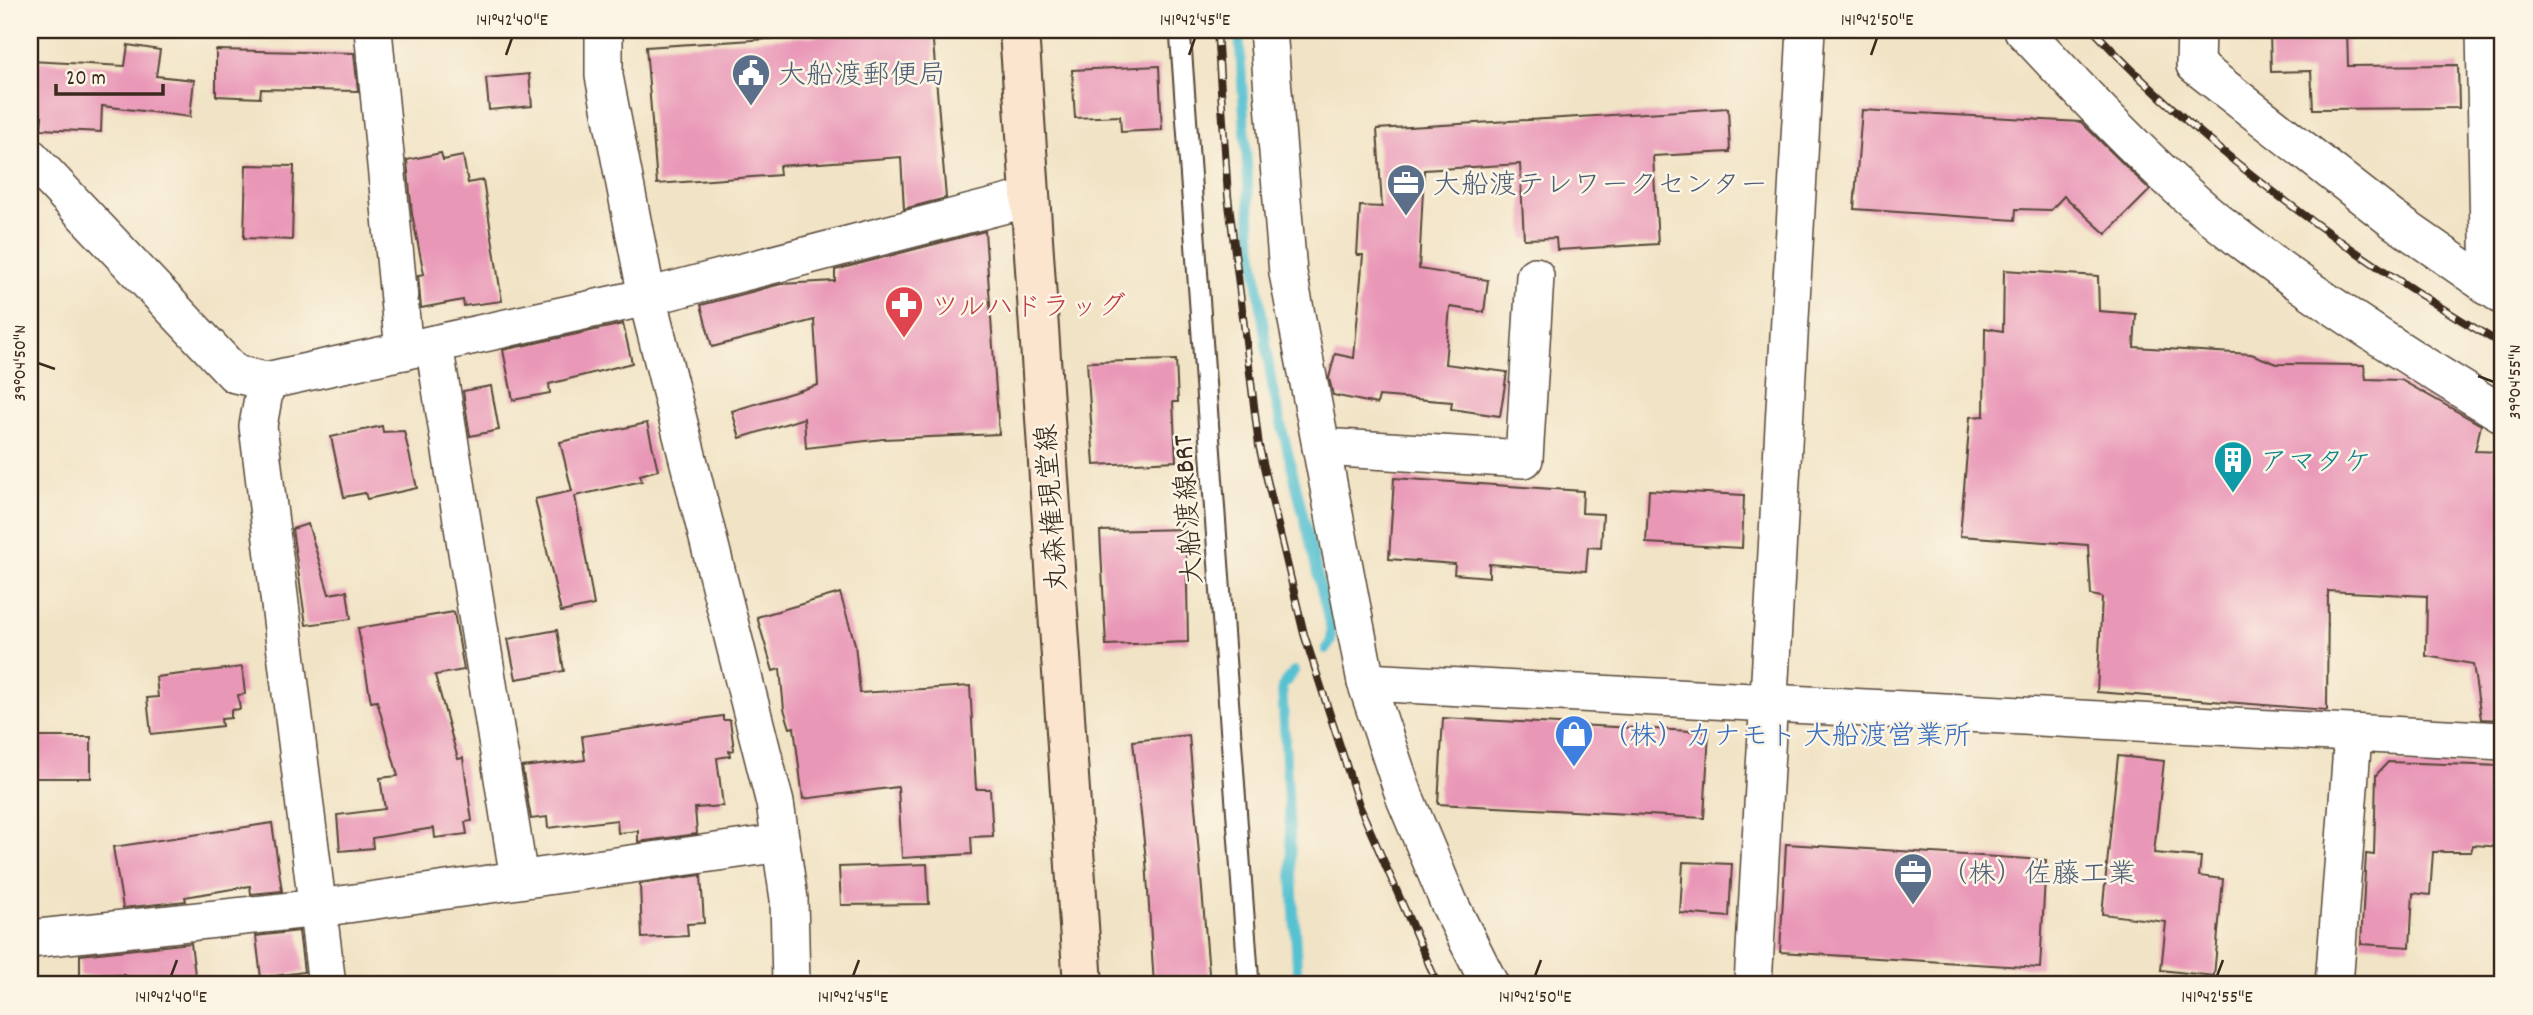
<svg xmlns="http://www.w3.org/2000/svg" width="2533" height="1015" font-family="Dekko,'Klee One',sans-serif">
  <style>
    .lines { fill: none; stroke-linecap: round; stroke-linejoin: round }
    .stream { stroke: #56c1d1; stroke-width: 10 }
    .building { fill: #e997b7 }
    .service-casing { stroke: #564637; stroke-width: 23 }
    .minor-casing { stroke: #564637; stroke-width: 40 }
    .secondary-casing { stroke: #564637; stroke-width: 42 }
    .service { stroke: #fff; stroke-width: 19 }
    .minor { stroke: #fff; stroke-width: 37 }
    .secondary { stroke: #fce5cf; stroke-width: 38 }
    .rail-casing { stroke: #3b2a1e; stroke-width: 8 }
    .rail { stroke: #fcf5e5; stroke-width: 5; stroke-dasharray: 16; stroke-linecap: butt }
    .ticks { fill: none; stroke: #3b2a1e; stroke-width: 2.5 }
    .labels { text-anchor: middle; stroke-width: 5; stroke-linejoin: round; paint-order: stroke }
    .service-label { font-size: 28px; fill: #4e5e75; stroke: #fcf5e5; text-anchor: start }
    .health-label { font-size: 28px; fill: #be3a42; stroke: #fcf5e5; text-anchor: start }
    .culture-label { font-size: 28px; fill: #0d838f; stroke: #fcf5e5; text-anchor: start }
    .street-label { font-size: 28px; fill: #3b2a1e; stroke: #fcf5e5 }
    .shop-label { font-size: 28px; fill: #366cbe; stroke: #fcf5e5; text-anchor: start }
    .neatline { fill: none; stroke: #3b2a1e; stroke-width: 2.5 }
    .ticks-label { font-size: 18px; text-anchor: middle; fill: #3b2a1e }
  </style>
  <rect width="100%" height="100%" fill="#fcf5e5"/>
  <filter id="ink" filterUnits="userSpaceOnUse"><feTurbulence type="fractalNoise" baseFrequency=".0143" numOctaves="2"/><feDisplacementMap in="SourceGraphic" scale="14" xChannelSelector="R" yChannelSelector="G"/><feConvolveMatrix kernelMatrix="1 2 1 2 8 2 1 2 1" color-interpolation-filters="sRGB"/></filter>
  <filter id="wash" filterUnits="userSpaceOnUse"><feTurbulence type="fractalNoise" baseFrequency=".00686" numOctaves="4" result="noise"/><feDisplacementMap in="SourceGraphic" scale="28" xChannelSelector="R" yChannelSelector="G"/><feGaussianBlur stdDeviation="1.57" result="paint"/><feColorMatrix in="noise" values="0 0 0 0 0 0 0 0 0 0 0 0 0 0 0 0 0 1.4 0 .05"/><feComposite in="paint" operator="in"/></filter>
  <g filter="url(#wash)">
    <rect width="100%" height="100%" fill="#f1e3c5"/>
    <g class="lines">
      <!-- stream -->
      <g class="stream">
        <path d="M1239,30l12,205 21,151 59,244v11l-5,8"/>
        <path d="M1294,671l-12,16 16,298"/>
      </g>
    </g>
    <g id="blocks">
      <!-- building -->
      <g class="building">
        <path d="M903,30h29l14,168 -42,11 -3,-52 -122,9 1,9 -123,9 -11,-137z"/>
        <path d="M2270,30h77l1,36 110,-1 1,43 -146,1 -2,-38 -40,1z"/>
        <path d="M128,45l32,5 -4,26 38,4 -4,37 -88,-11 -1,26 -60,-3 1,-13h-8l1,-22h-5v-33l95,5z"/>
        <path d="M216,50l138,3 4,38 -97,-2 -1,9 -44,-2z"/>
        <path d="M1159,66l3,64 -41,2 -1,-16 -45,2 -3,-48z"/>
        <path d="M529,74l3,32 -43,4 -3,-32z"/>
        <path d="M1728,108l2,44 -77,4 5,88 -101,6 -1,-12 -32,1 -4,-75 -96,6 -5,99 69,11 -4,32 -34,-5 -5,57 62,8 -7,44 -49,-7 1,-7 -73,-6 -2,8 -44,-9 -4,-17 6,-24 19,4 9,-103h-6l3,-49 22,1 -5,-78z"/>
        <path d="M1862,110l219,12 69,68 -44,44 -42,-38 -13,14 -35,-1 -1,11 -161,-11z"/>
        <path d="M441,153l2,7 20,-4 5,27 15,-3 19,121 -38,5 -1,-6 -42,8 -3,-33 6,-1 -12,-60 -5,-54z"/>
        <path d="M246,165l48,1 -2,74 -48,-2z"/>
        <path d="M985,231l14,203 -116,5 -77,9 -2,-30 -64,20 -8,-27 86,-26 -4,-65 -102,27 -11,-42 80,-21 54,-3v-11z"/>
        <path d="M2004,270l94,6 1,35 37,3 -2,33 117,7 26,10 87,1 2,14 35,1 80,45 -6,26 28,1v268l-22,-1 -8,-55 -47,-8 1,-60 -99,-5 -1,119 -230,-18 5,-95 -11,-2 -3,-50 -128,-9 10,-119 14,-1 1,-88 18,3z"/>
        <path d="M623,324l9,39 -83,21 1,9 -37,7 -10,-50z"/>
        <path d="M1176,360l2,42h-5l3,59 -82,4 -7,-103z"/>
        <path d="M491,386l8,44 -29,6 -7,-45z"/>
        <path d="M647,423l11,47 -18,5 2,6 -67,15 19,109 -33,7 -26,-113 37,-8 -12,-49z"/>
        <path d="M382,426l1,6 21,-1 13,57 -50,11 -2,-6 -21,4 -13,-60z"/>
        <path d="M1394,478l189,13 -1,22 21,1 -2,34 -13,-1 -2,24 -97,-7v13l-35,-3 1,-10 -66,-5z"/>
        <path d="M1649,490l95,5 -2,53 -96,-5z"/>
        <path d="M308,524l21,70 18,-3 4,28 -45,6 -14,-96z"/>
        <path d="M1186,529l2,113 -82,3 -6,-114z"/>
        <path d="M840,593l15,51 5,49 110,-7 6,103h14l3,47 -22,1 1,17 -70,4 -4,-71 -95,12 -9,-72 -4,1 -6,-19 -4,-40 -7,2 -16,-54z"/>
        <path d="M454,612l10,58 -29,5 23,84 5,-1 9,63 -7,1 2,12 -32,4 -1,-10 -62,10 1,10 -33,3 -3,-36 48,-6 -5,-31 18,-2 -21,-75 -6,1 -13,-74z"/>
        <path d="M557,630l7,41 -48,8 -8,-40z"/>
        <path d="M242,667l3,27 -7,1 2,14 -9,1v8l-10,1 1,7 -71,8 -4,-36 11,-1 -2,-20z"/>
        <path d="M723,716v4h7l4,30 -5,1 1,5 -13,2 6,48 -28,2 2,26 -59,8v-11l-20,2 -1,-13 -69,8 -1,-11 -16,2 -9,-52 63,-7 -3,-24z"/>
        <path d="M1443,718l266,14 -5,86 -266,-14z"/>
        <path d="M1189,735l21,250h-56l-8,-125 -13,-119z"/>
        <rect x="30" y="737" width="61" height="41"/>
        <path d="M2118,756l46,5 -10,92 47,4 -2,19 24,3 -9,97 -53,-6 5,-48 -64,-8z"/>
        <path d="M2388,762l115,4v81l-30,-2 -2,7h-38l-3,43 -17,-2 -3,54 -49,-3 5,-90 8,1 2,-80z"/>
        <path d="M272,823l10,68 -31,3 -1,-8 -65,11 1,4 -63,7 -10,-61z"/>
        <path d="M1786,844l260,16 -6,108 -260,-16z"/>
        <path d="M1683,862l49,2 -3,53 -49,-4z"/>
        <path d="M927,864l2,40 -88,1 -2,-38z"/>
        <path d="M701,875l3,48 -17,1 1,12 -46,2 -2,-54z"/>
        <path d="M299,931l5,41 -43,6 -5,-42z"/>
        <path d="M191,943l5,39 -71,3 -1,-10 -44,1v-21z"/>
      </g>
    </g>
  </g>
  <g filter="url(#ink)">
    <use href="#blocks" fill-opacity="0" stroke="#564637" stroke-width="2"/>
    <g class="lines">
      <!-- service casing -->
      <g class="service-casing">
        <path id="service" d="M1180,30l69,955"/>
      </g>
      <!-- minor casing -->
      <g class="minor-casing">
        <g id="minor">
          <path d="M373,30l31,321"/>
          <path d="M604,30v46l43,221 128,506 14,96 2,86"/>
          <path d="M1268,30l20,243 78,409 39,116 44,105 41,82"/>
          <path d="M2023,30c69,73 138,149 218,210 83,63 173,121 262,174"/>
          <path d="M2196,30l-1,35 197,154 111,77"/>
          <path d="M2485,30l5,258"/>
          <path d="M30,157l205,217 31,7 381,-84 382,-99"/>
          <path d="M434,344l85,535"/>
          <path d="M266,381l-8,45 69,559"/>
          <path d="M1321,447l203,12 11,-183"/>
          <path d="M1366,682l1137,59"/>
          <path d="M30,939l289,-31 462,-65"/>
          <path d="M1753,985l53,-955"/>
          <path d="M2334,985l19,-250"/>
        </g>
      </g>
      <!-- secondary casing -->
      <g class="secondary-casing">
        <path id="secondary" d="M1019,30l64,955"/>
      </g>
      <!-- service -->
      <use href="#service" class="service"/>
      <!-- minor -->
      <use href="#minor" class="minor"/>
      <!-- secondary -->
      <use href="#secondary" class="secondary"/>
      <!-- rail casing -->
      <g class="rail-casing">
        <g id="rail">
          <path d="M1217,30l11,166 31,250 45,188 55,171 79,180"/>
          <path d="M2093,30c117,125 263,229 410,315"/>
        </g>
      </g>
      <!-- rail -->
      <use href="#rail" class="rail"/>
    </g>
  </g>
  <!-- ticks -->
  <path class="ticks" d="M506,55l6,-17M1189,55l6,-17M1871,55l6,-17M38,363l17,6M2478,376l16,6M171,976l6,-16M853,976l6,-16M1535,976l6,-16M2217,976l6,-16"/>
  <!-- icons -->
  <defs>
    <g id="civic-pin" transform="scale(2.0125)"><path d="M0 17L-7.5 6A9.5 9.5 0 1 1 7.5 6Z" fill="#5c6f8a" stroke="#fcf5e5"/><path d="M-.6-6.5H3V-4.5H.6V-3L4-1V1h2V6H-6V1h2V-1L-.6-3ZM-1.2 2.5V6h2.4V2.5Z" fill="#fff"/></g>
    <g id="office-pin" transform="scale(2.0125)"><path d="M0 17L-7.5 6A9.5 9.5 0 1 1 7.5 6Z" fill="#5c6f8a" stroke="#fcf5e5"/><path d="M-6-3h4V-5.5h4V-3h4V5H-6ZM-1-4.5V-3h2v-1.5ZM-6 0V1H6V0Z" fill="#fff"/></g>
    <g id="pharmacy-pin" transform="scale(2.0125)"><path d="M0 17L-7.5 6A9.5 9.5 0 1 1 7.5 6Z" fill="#e0444e" stroke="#fcf5e5"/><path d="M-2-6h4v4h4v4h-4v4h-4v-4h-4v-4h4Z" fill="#fff"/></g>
    <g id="building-pin" transform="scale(2.0125)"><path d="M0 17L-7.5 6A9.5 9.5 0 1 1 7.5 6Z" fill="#0f9aa8" stroke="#fcf5e5"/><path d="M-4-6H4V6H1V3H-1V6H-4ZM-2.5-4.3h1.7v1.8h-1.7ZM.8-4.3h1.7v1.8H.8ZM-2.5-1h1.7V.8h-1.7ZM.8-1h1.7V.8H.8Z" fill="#fff"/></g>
    <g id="shop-pin" transform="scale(2.0125)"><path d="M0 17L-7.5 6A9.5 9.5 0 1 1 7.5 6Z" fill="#3f7fe0" stroke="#fcf5e5"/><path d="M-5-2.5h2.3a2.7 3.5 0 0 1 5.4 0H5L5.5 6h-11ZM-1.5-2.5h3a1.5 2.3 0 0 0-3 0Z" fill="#fff"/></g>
  </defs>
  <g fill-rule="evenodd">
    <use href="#civic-pin" x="751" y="73"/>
    <use href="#office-pin" x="1406" y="183"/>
    <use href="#pharmacy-pin" x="904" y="305"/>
    <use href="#building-pin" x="2233" y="460"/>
    <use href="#shop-pin" x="1574" y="734"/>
    <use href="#office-pin" x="1913" y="872"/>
  </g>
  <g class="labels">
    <!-- service labels -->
    <g class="service-label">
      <text x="778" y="83">大船渡郵便局</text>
      <text x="1433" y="193">大船渡テレワークセンター</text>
      <text x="1940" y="882">（株）佐藤工業</text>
    </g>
    <!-- health labels -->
    <g class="health-label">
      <text x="931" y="315">ツルハドラッグ</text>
    </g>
    <!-- culture labels -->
    <g class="culture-label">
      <text x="2260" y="470">アマタケ</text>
    </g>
    <!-- street labels -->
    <g class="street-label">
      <text transform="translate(1050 508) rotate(-94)" y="10">丸森権現堂線</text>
      <text transform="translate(1186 510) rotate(-94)" y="10">大船渡線BRT</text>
    </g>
    <!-- shop labels -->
    <g class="shop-label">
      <text x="1601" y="744">（株）カナモト 大船渡営業所</text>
    </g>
  </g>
  <!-- margin -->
  <rect width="2533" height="1015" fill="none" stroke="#fcf5e5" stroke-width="77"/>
  <!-- scale -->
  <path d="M56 84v10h107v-10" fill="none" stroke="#3b2a1e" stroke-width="3.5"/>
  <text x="66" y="84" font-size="21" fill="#3b2a1e" stroke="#fcf5e5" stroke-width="5" paint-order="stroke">20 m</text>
  <rect x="38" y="38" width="2456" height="938" class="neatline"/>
  <g class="ticks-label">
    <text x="512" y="25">141°42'40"E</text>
    <text x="1195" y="25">141°42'45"E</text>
    <text x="1877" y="25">141°42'50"E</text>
    <text transform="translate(19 363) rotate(-90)" y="6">39°04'50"N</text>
    <text transform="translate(2514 382) rotate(-90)" y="6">39°04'55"N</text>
    <text x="171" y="1002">141°42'40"E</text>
    <text x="853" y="1002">141°42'45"E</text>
    <text x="1535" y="1002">141°42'50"E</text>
    <text x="2217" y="1002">141°42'55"E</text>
  </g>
</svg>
